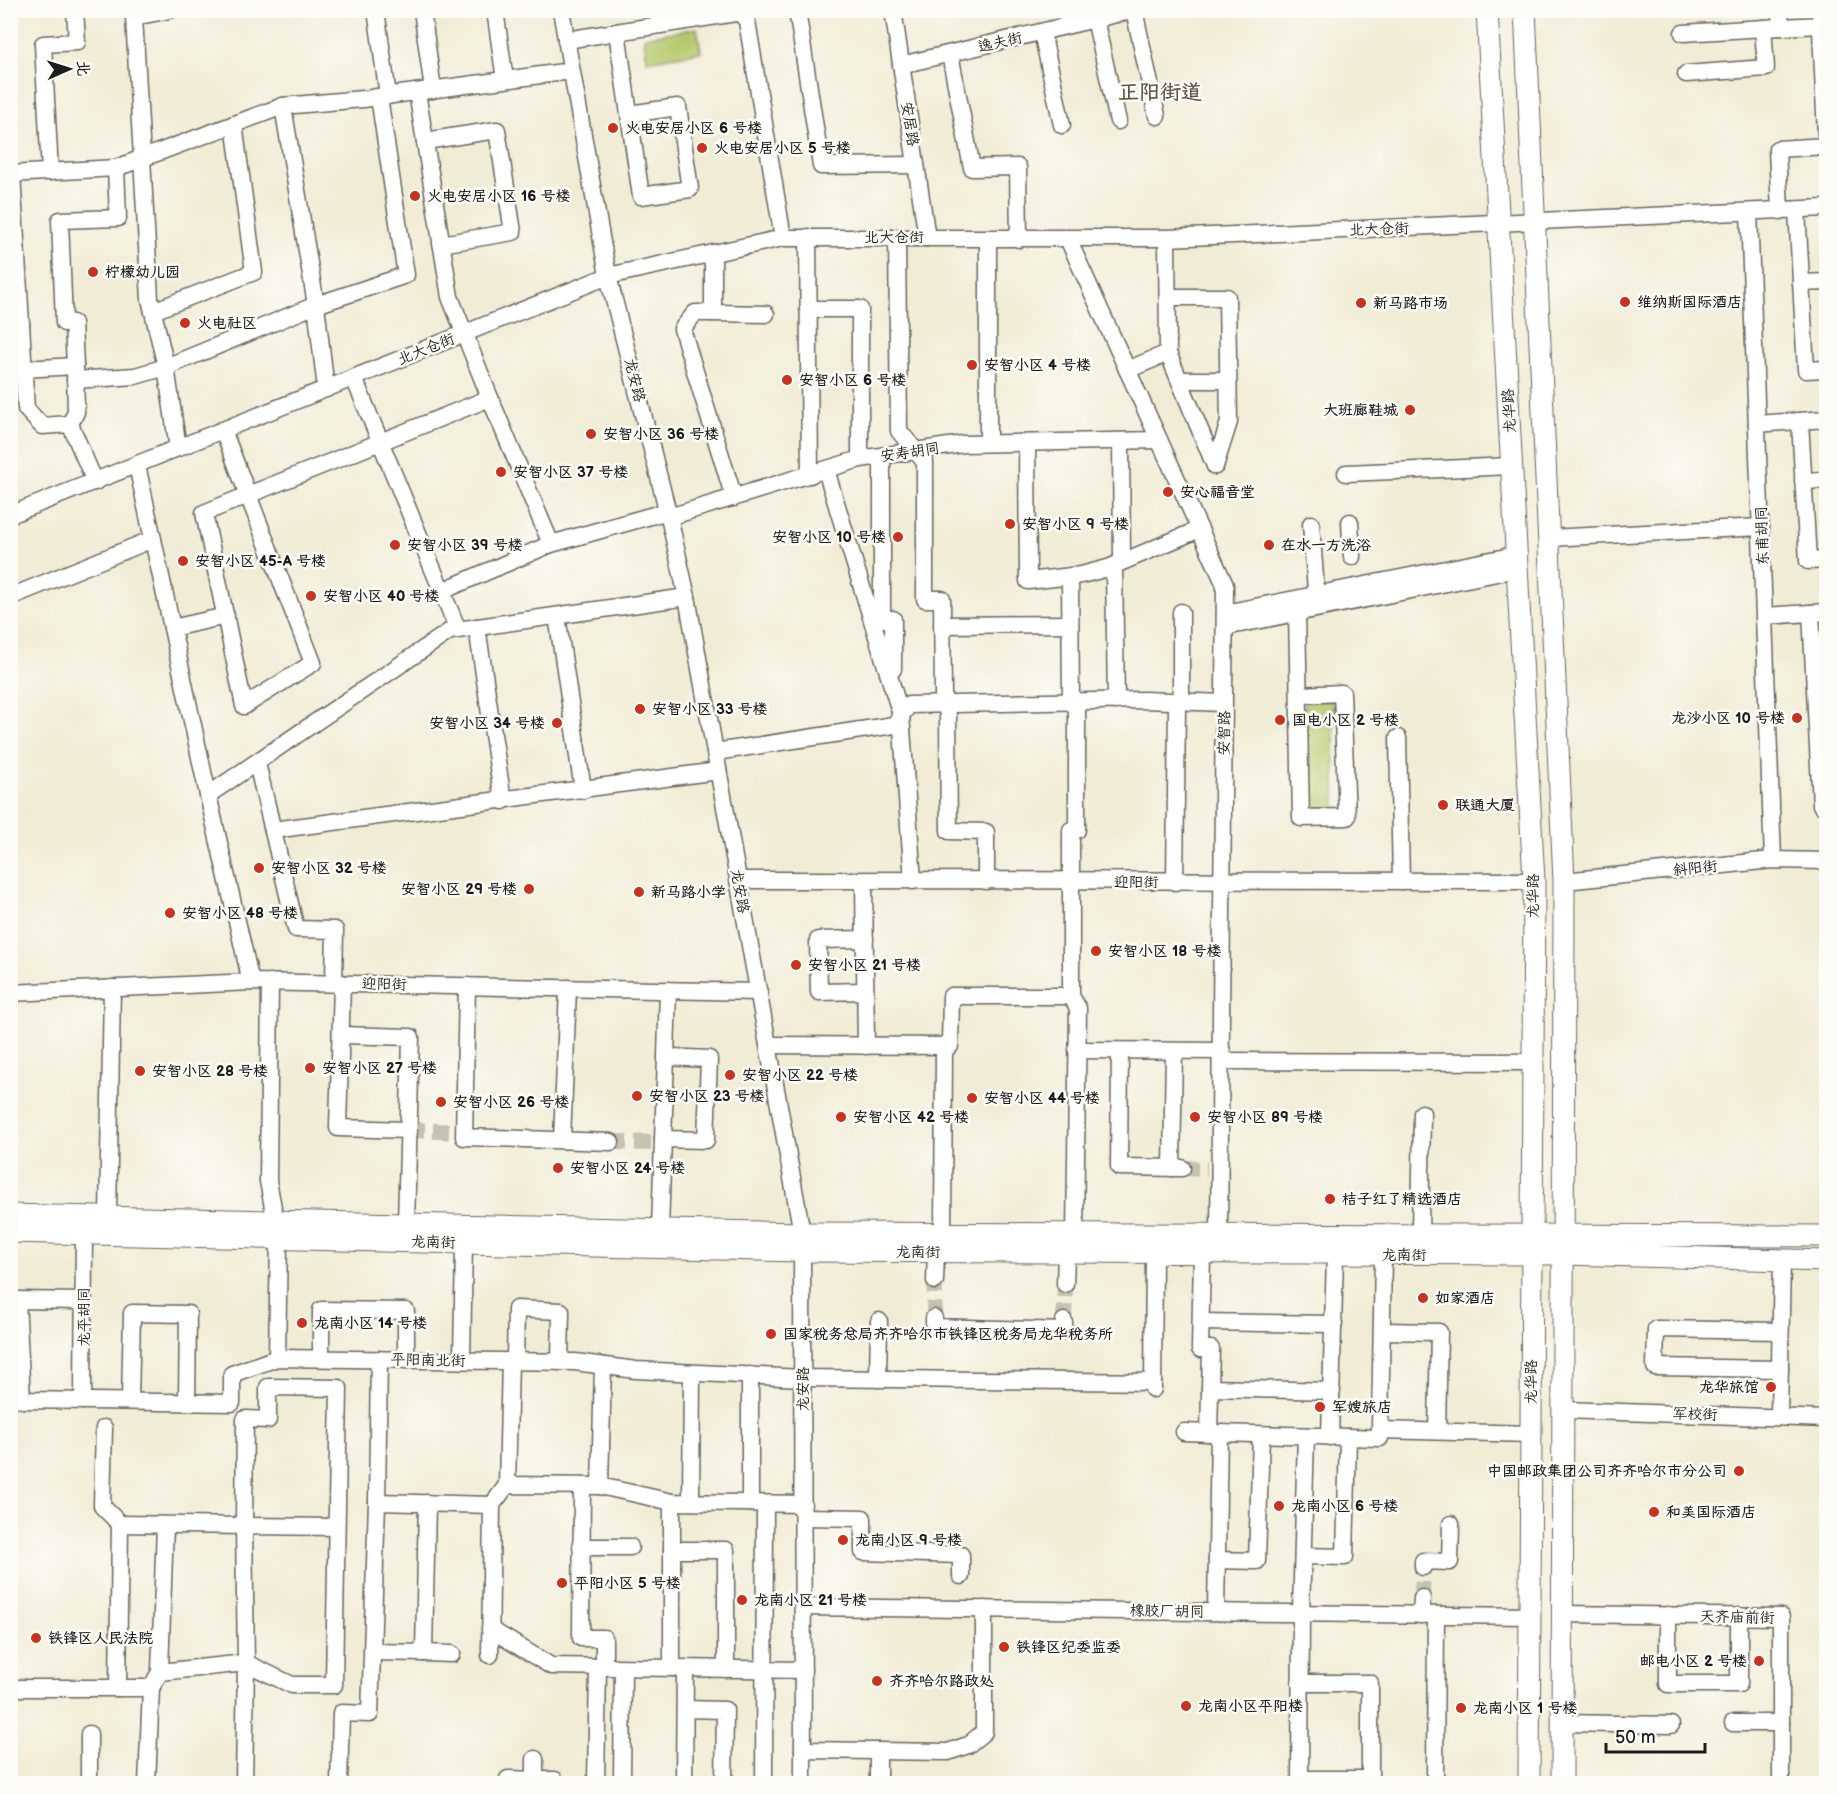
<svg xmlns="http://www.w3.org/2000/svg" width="1837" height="1794" font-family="'Balsamiq Sans','LXGW WenKai TC',sans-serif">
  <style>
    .green { fill: #b5c86b; stroke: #687244; stroke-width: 1.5 }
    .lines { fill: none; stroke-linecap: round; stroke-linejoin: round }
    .minor-tunnel { stroke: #c6c2b0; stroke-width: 16; stroke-dasharray: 16 8; stroke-linecap: butt }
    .minor-casing { stroke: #67655d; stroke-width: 19 }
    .major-casing { stroke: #67655d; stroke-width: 23 }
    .minor { stroke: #fff; stroke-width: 16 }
    .major { stroke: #fff; stroke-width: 21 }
    .poi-dot { fill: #c8321e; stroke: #fdfcf7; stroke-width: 2 }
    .labels { text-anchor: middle; stroke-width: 5; stroke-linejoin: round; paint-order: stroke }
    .street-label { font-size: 15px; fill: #1c1c1c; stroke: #fdfcf7 }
    .poi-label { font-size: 15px; font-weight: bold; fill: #1c1c1c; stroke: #fdfcf7; text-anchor: start }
    .district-label { font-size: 21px; font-weight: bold; fill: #66504b; stroke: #fdfcf7 }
  </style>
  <rect width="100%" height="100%" fill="#fdfcf7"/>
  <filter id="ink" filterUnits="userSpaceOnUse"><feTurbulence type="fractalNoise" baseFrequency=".0167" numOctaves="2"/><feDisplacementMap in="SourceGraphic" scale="12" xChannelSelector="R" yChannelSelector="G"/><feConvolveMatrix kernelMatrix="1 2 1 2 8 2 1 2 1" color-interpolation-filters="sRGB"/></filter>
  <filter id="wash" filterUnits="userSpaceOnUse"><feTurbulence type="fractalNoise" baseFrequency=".008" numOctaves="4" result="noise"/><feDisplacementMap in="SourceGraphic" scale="24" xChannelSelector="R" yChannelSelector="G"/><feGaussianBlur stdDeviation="1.35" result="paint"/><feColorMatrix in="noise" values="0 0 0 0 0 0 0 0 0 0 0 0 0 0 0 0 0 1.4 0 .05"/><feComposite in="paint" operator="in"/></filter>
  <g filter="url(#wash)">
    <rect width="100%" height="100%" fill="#f1ecd5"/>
    <!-- green -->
    <g class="green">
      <path d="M697,28l4,24 -54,9 -3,-24z"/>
      <path d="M1333,700l3,114 -30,1 -2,-114z"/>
    </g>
  </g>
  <g filter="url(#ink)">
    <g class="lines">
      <!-- minor-tunnel -->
      <g class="minor-tunnel">
        <path d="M409,1130l55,2"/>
        <path d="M611,1142l52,1"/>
        <path d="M1182,1168l25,1"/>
        <path d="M934,1318l1,-37"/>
        <path d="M1064,1321l1,-37"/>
        <path d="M1422,1598l1,-31"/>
      </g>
      <!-- minor casing -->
      <g class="minor-casing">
        <g id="minor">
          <path d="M376,10l12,86"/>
          <path d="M422,10l11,80"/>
          <path d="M495,10l10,70"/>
          <path d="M561,10l47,266 61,241 18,80 115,636 1,551"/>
          <path d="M738,10l9,11 36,217"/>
          <path d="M797,10l24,156 95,-1"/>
          <path d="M893,10l34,228"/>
          <path d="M1134,10l23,106"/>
          <path d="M1820,10l6,124"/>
          <path d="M1095,19l23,102"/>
          <path d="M1781,27l40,-2"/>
          <path d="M617,32l24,164 49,-7 -12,-82 -49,7"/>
          <path d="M1042,32l20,93"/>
          <path d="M1683,33l98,-6 -1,-17"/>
          <path d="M566,40l182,-29"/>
          <path d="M950,54l22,114 46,-1 1,72"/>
          <path d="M901,65l232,-55"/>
          <path d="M1686,74l80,-6 -3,-40"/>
          <path d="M283,106l33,199 90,-30 -27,-178"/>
          <path d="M425,141l72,-11 16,102 -72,12"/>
          <path d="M50,172l-7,-128 34,-2 -2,-32"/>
          <path d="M10,174l106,-6 167,-62 80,-7 208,-28"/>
          <path d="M1797,210l9,160 20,-1"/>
          <path d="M1780,211l-3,-62 49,-3"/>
          <path d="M1749,212l24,648"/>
          <path d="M808,237l2,238"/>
          <path d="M897,237l2,194 26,31v137h17l1,97 5,19 1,116 37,1v49"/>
          <path d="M1068,239l157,346 -6,650 -17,20 -2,94h11l-2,84h10l-3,179"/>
          <path d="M713,253v60h-18l-13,16 52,169"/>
          <path d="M1801,283l25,-1"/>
          <path d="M1168,297h59l2,125 -14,44"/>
          <path d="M808,309h52v150"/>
          <path d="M153,311l101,-39 -20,-148"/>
          <path d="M713,313l53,1"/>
          <path d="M21,324l5,85 16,17 28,-2"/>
          <path d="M10,325l11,-1 -9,-150"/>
          <path d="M1168,353l47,113"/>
          <path d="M75,366l-2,-43h-9l-4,-103 58,-2 -2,-50"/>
          <path d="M23,369l52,-3 1,46 -6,12 25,58"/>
          <path d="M1127,370l41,-17 -1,-115"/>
          <path d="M354,378l104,252"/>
          <path d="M75,380l60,-4 31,-9 -16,-68 -16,-282 36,-7"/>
          <path d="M1180,380h48"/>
          <path d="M490,398l61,146 117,-33"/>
          <path d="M1800,421l8,140 18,-1"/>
          <path d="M1757,424l69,-5"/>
          <path d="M223,430l25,65 -44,18 40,193 69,-43 -65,-168 242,-97 -40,-101 -33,-205"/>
          <path d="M1121,441l1,121"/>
          <path d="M988,443v-205"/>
          <path d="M1027,443l1,138 53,-6 27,-7 92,-39"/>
          <path d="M178,448l-12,-81 150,-62 10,84"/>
          <path d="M882,456v163h11v50"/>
          <path d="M137,465l71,330 242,-164 237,-34"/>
          <path d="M826,470l75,245 12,166"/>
          <path d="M1346,473l166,-7"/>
          <path d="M1803,481l23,-1"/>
          <path d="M10,515l598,-239 175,-38h384l659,-30"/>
          <path d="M669,517l191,-58 103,-15 196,-4"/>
          <path d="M1350,522l2,35"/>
          <path d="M1311,524l6,80"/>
          <path d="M1549,538l212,-11"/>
          <path d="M1114,566l2,135"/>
          <path d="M1070,576l1,127"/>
          <path d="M442,591l109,-47"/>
          <path d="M10,597l143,-58"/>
          <path d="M1297,612l4,206 46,-1 -5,-124 -43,2"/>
          <path d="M1225,613l291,-58"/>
          <path d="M1811,613l10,192h5"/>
          <path d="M557,616l26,174"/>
          <path d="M1765,616l61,-4"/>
          <path d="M942,625l128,-1"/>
          <path d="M477,627l26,174"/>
          <path d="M1225,627l292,-58"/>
          <path d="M172,628l54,-12"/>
          <path d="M1398,738l3,143"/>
          <path d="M715,752l179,-27 15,-20 235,-5 80,3"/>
          <path d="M257,763l39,166 39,1 -1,53"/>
          <path d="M208,795l43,187"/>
          <path d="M273,830l445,-59"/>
          <path d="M738,880l796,1"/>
          <path d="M864,881l2,165"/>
          <path d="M1564,881l209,-21 53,1"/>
          <path d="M1175,882l2,-174 4,-12v-84"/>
          <path d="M865,939l-47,1 1,52 46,-1"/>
          <path d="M270,982l-2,199 11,58 -2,119"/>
          <path d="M342,983l-4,145 71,2"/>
          <path d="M467,986l-3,151 147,5"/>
          <path d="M10,993l241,-11 508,10"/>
          <path d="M341,1035l70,2 -5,187"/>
          <path d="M768,1045l182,1 1,-50h120"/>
          <path d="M1077,1050l145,1"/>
          <path d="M1120,1051l-1,116 63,1"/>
          <path d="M1222,1061l311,1"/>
          <path d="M663,1139l3,-82"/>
          <path d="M562,1140l6,-152"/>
          <path d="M1172,1168l2,-117"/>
          <path d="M108,1217l4,-229"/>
          <path d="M660,1230l3,-91 43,1 3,-81 -43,-2 2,-67"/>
          <path d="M943,1233l1,-187"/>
          <path d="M1075,1234l3,-226 -7,-12v-166h6v-127"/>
          <path d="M1420,1234l2,-121"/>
          <path d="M935,1281l1,-29"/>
          <path d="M1065,1284l1,-30"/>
          <path d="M84,1301l-67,-1 5,100 210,3v-29l45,-16 298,4 61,8 167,8 350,4"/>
          <path d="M934,1318v9l130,4v-10"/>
          <path d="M1201,1322l133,2"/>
          <path d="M1382,1331l57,1 -2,99"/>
          <path d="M321,1358v-48l85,1v49"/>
          <path d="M379,1359l-2,143 115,3"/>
          <path d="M462,1360l2,-117"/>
          <path d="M515,1361l1,-52 45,2 -1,51"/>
          <path d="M1780,1369l-125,-2 1,-38 124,2"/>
          <path d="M878,1379l1,-58"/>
          <path d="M1210,1388l122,3"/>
          <path d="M1153,1389l1,-134"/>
          <path d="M83,1401l1,-167"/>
          <path d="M130,1401l2,-88 56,1 -1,88"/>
          <path d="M1563,1410l263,9"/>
          <path d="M1779,1416l3,-156"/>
          <path d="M104,1428l-2,78 18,18"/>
          <path d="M1380,1430l3,-175"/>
          <path d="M1184,1432l25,1"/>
          <path d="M1219,1433l161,5v-8l151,4"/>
          <path d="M1306,1436l-5,177 -1,166h70v5"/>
          <path d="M1330,1437l5,-182"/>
          <path d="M507,1485l3,-124"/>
          <path d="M582,1486l-1,152h23v29"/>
          <path d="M600,1486l3,-120"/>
          <path d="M691,1502l1,-129"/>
          <path d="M750,1503v-128"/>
          <path d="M803,1517l60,1v34l98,3v21"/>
          <path d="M581,1547h49"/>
          <path d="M672,1550h54v119"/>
          <path d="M1303,1556l42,1 3,-120"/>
          <path d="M1217,1560l40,1 4,-126"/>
          <path d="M1423,1567v-6l27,1 1,-38"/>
          <path d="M803,1607l727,9"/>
          <path d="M1562,1614l219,3v167"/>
          <path d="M1421,1615l1,-17"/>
          <path d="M1668,1615v69h71v-68"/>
          <path d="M490,1629l61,37 252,4"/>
          <path d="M373,1652l51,1 3,-150"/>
          <path d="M424,1653l28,1"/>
          <path d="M490,1655l2,-150 15,-20 93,1 72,16 131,2"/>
          <path d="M672,1668v-166"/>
          <path d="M160,1672l5,-147"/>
          <path d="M1300,1683h70v96"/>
          <path d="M10,1688h141l-4,96"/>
          <path d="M118,1688l2,-164 124,2 1,-107 23,1v-33l71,1 -5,297h-42l-46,-22 -86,9 -9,16"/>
          <path d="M685,1709l40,1 -1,74"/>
          <path d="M1562,1723l109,2"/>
          <path d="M1733,1723h48"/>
          <path d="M803,1750l145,2 20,-7 16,-13v-123"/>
          <path d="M535,1759v21h20v4"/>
          <path d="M1435,1783l1,-168"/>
          <path d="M89,1784v-50"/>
          <path d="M244,1784l2,-121 -2,-137 92,1"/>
          <path d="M339,1784l2,-71 29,1 7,-212"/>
          <path d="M507,1784l1,-5 27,1"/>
          <path d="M596,1784l2,-117"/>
          <path d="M622,1784l1,-116"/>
          <path d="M684,1784l1,-115"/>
          <path d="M764,1784l1,-280"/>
          <path d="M878,1784v-33"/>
        </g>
      </g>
      <!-- major casing -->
      <g class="major-casing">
        <g id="major">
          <path d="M1487,10l47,871 -5,903"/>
          <path d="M1525,10l39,871 -2,903"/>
          <path d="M10,1215l792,18 1024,3"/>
          <path d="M10,1232l792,19 761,3 263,7"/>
        </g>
      </g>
      <!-- minor -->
      <use href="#minor" class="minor"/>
      <!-- major -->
      <use href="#major" class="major"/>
    </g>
  </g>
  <!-- markers -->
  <g class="poi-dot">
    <circle cx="613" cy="128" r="6"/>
    <circle cx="702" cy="148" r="6"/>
    <circle cx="415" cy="196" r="6"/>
    <circle cx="93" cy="272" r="6"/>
    <circle cx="1625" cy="302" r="6"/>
    <circle cx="1361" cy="303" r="6"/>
    <circle cx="185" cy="323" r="6"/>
    <circle cx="972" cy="365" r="6"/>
    <circle cx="787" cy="380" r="6"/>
    <circle cx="1410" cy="410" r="6"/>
    <circle cx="591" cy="434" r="6"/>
    <circle cx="501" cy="472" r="6"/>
    <circle cx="1168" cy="492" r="6"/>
    <circle cx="1010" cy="524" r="6"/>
    <circle cx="898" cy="537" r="6"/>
    <circle cx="395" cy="545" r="6"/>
    <circle cx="1269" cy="545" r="6"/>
    <circle cx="183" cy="561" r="6"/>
    <circle cx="311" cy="596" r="6"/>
    <circle cx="640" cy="709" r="6"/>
    <circle cx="1797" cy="718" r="6"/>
    <circle cx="1280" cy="720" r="6"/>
    <circle cx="557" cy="723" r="6"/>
    <circle cx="1443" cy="805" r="6"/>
    <circle cx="259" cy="868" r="6"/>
    <circle cx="529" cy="889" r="6"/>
    <circle cx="639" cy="892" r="6"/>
    <circle cx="170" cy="913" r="6"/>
    <circle cx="1096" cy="951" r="6"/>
    <circle cx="796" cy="965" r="6"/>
    <circle cx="310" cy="1068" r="6"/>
    <circle cx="140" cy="1071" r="6"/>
    <circle cx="730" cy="1075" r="6"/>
    <circle cx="637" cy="1096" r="6"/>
    <circle cx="972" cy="1098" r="6"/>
    <circle cx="441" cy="1102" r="6"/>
    <circle cx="841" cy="1117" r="6"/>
    <circle cx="1195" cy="1117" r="6"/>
    <circle cx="558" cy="1168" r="6"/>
    <circle cx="1330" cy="1199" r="6"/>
    <circle cx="1423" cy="1298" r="6"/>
    <circle cx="302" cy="1323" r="6"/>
    <circle cx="771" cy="1334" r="6"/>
    <circle cx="1771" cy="1387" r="6"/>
    <circle cx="1320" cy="1407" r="6"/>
    <circle cx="1739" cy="1471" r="6"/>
    <circle cx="1279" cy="1506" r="6"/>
    <circle cx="1654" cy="1512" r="6"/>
    <circle cx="843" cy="1540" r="6"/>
    <circle cx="562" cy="1583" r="6"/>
    <circle cx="742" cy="1600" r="6"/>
    <circle cx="36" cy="1638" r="6"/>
    <circle cx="1004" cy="1647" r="6"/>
    <circle cx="1759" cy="1661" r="6"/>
    <circle cx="877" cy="1681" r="6"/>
    <circle cx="1186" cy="1706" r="6"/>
    <circle cx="1461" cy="1708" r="6"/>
  </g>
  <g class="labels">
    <!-- street labels -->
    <g class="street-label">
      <text transform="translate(1000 42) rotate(-13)" y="5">逸夫街</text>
      <text transform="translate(910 124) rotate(81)" y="5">安居路</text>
      <text transform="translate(1379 229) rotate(-2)" y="5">北大仓街</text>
      <text x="894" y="242">北大仓街</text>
      <text transform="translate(426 349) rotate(-22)" y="5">北大仓街</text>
      <text transform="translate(635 380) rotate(76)" y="5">龙安路</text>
      <text transform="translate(1509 411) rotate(-93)" y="5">龙华路</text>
      <text transform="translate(910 452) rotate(-8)" y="5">安寿胡同</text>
      <text transform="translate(1762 536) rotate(-92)" y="5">东甫胡同</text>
      <text transform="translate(1224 733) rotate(-89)" y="5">安智路</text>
      <text transform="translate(1695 868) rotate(-6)" y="5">斜阳街</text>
      <text x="1136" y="887">迎阳街</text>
      <text transform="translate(740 891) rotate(80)" y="5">龙安路</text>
      <text transform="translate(1533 896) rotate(-90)" y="5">龙华路</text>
      <text transform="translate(384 984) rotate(1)" y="5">迎阳街</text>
      <text transform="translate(433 1242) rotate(1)" y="5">龙南街</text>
      <text x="918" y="1257">龙南街</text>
      <text x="1404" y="1260">龙南街</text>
      <text transform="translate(84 1317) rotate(-90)" y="5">龙平胡同</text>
      <text transform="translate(428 1360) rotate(1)" y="5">平阳南北街</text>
      <text transform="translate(1531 1382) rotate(-90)" y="5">龙华路</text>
      <text transform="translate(803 1389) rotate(-90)" y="5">龙安路</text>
      <text transform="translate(1695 1414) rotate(2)" y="5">军校街</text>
      <text transform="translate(1167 1611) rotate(1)" y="5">橡胶厂胡同</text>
      <text transform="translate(1737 1617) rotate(1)" y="5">天齐庙前街</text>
    </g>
    <!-- poi labels -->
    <g class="poi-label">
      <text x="625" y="133">火电安居小区 6 号楼</text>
      <text x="714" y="153">火电安居小区 5 号楼</text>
      <text x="427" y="201">火电安居小区 16 号楼</text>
      <text x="105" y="277">柠檬幼儿园</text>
      <text x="1637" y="307">维纳斯国际酒店</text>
      <text x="1373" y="308">新马路市场</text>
      <text x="197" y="328">火电社区</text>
      <text x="984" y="370">安智小区 4 号楼</text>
      <text x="799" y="385">安智小区 6 号楼</text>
      <text x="1398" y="415" text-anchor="end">大班廊鞋城</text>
      <text x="603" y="439">安智小区 36 号楼</text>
      <text x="513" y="477">安智小区 37 号楼</text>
      <text x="1180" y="497">安心福音堂</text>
      <text x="1022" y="529">安智小区 9 号楼</text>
      <text x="886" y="542" text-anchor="end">安智小区 10 号楼</text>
      <text x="407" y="550">安智小区 39 号楼</text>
      <text x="1281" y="550">在水一方洗浴</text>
      <text x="195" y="566">安智小区 45-A 号楼</text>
      <text x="323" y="601">安智小区 40 号楼</text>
      <text x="652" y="714">安智小区 33 号楼</text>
      <text x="1785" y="723" text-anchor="end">龙沙小区 10 号楼</text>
      <text x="1292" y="725">国电小区 2 号楼</text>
      <text x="545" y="728" text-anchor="end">安智小区 34 号楼</text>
      <text x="1455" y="810">联通大厦</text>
      <text x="271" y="873">安智小区 32 号楼</text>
      <text x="517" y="894" text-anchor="end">安智小区 29 号楼</text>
      <text x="651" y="897">新马路小学</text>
      <text x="182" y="918">安智小区 48 号楼</text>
      <text x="1108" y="956">安智小区 18 号楼</text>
      <text x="808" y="970">安智小区 21 号楼</text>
      <text x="322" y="1073">安智小区 27 号楼</text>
      <text x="152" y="1076">安智小区 28 号楼</text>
      <text x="742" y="1080">安智小区 22 号楼</text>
      <text x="649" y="1101">安智小区 23 号楼</text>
      <text x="984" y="1103">安智小区 44 号楼</text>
      <text x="453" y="1107">安智小区 26 号楼</text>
      <text x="853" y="1122">安智小区 42 号楼</text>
      <text x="1207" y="1122">安智小区 89 号楼</text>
      <text x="570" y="1173">安智小区 24 号楼</text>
      <text x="1342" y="1204">桔子红了精选酒店</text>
      <text x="1435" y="1303">如家酒店</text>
      <text x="314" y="1328">龙南小区 14 号楼</text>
      <text x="783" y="1339">国家税务总局齐齐哈尔市铁锋区税务局龙华税务所</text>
      <text x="1759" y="1392" text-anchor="end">龙华旅馆</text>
      <text x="1332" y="1412">军嫂旅店</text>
      <text x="1727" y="1476" text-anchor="end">中国邮政集团公司齐齐哈尔市分公司</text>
      <text x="1291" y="1511">龙南小区 6 号楼</text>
      <text x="1666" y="1517">和美国际酒店</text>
      <text x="855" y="1545">龙南小区 9 号楼</text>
      <text x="574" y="1588">平阳小区 5 号楼</text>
      <text x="754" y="1605">龙南小区 21 号楼</text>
      <text x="48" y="1643">铁锋区人民法院</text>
      <text x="1016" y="1652">铁锋区纪委监委</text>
      <text x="1747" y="1666" text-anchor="end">邮电小区 2 号楼</text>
      <text x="889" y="1686">齐齐哈尔路政处</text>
      <text x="1198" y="1711">龙南小区平阳楼</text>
      <text x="1473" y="1713">龙南小区 1 号楼</text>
    </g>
    <!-- district labels -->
    <g class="district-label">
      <text x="1160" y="99">正阳街道</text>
    </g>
  </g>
  <!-- margin -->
  <rect width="1837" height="1794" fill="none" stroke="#fdfcf7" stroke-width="36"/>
  <!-- north arrow -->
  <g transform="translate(69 69) rotate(87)" stroke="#fdfcf7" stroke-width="4.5" paint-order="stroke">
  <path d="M0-4.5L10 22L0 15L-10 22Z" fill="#1c1c1c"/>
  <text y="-9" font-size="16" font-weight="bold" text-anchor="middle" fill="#1c1c1c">北</text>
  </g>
  <!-- scale -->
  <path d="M1606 1743v9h99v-9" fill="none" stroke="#1c1c1c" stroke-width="3"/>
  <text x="1615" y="1743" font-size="18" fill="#1c1c1c" stroke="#fdfcf7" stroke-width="4.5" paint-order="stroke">50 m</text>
</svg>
